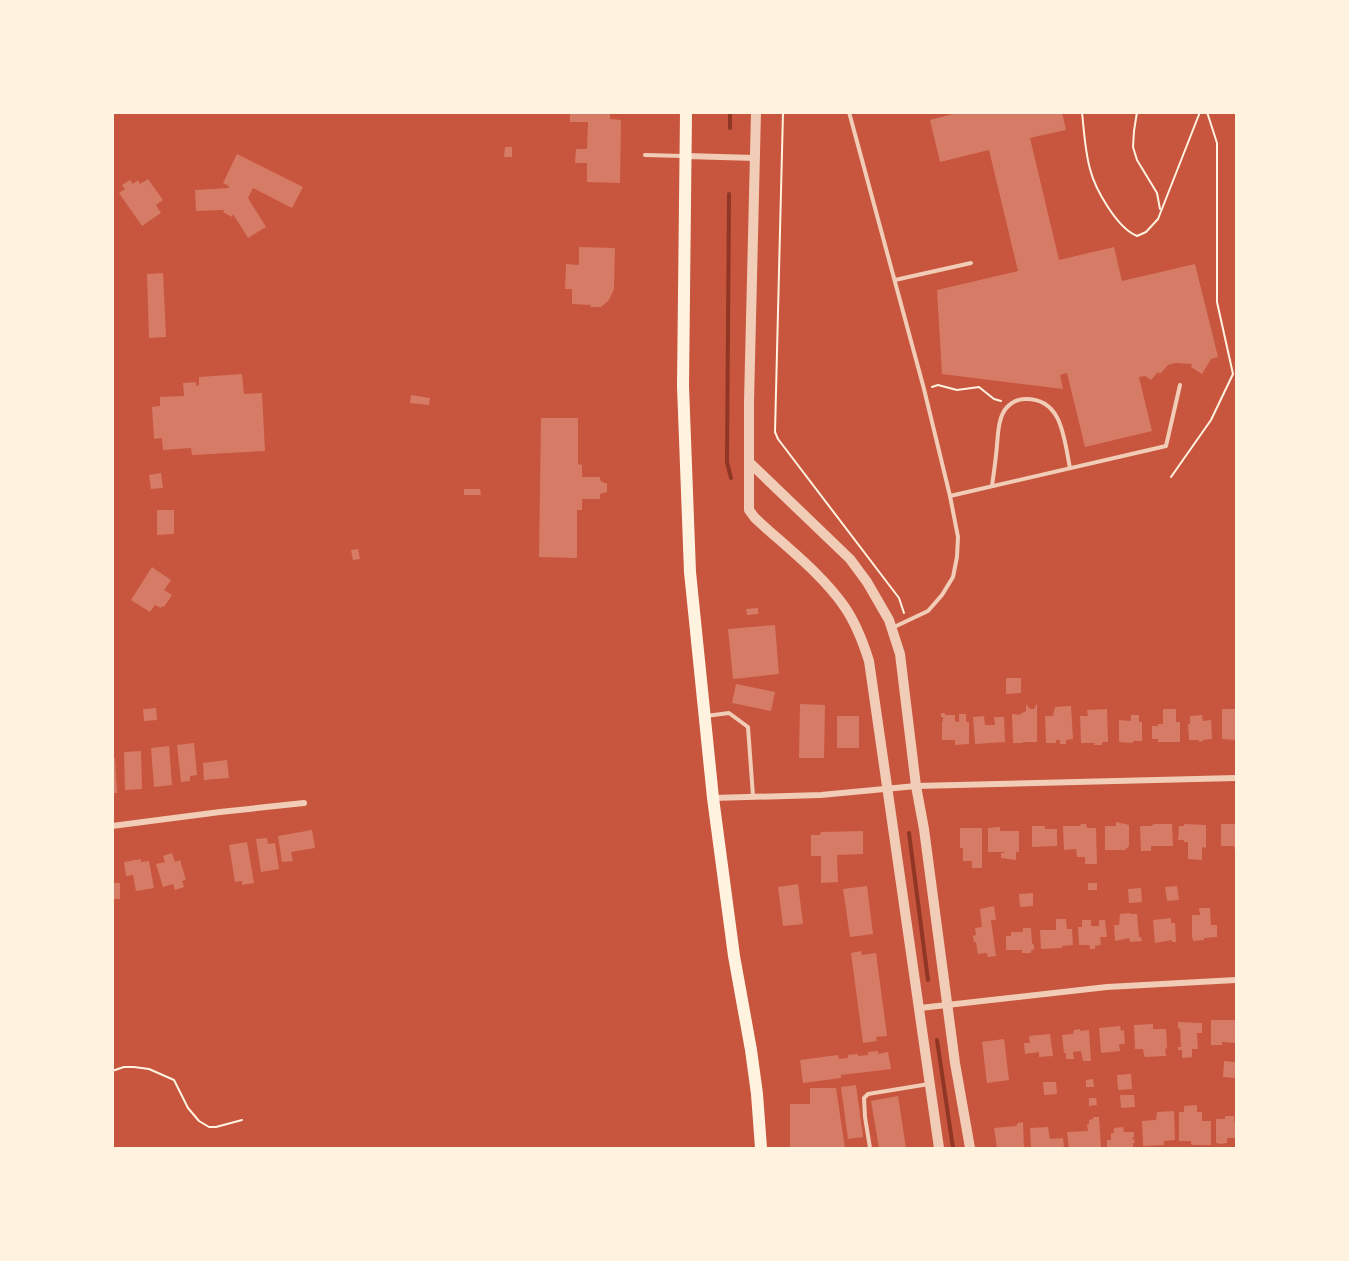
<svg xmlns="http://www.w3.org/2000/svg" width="1349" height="1261" font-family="Jost,sans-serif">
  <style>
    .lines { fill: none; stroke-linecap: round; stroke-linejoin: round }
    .stream { stroke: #8f3625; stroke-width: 4 }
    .building { fill: #d67c66 }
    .path { stroke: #fff3e0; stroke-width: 2 }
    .service { stroke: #f1ccb7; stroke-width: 4 }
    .minor { stroke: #f1ccb7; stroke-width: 6 }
    .tertiary { stroke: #f1ccb7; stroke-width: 10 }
    .primary { stroke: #fff3e0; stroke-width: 12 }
  </style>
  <rect width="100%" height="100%" fill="#c8553d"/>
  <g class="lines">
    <!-- stream -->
    <g class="stream">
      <path d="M730,128v-16"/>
      <path d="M729,194l-2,268 4,16"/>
      <path d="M909,833l19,147"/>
      <path d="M937,1040l16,108"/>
    </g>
  </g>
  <!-- building -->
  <g class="building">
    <path d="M570,112h40v7l11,1 -1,63 -33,-1v-19h-12l1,-14h11l1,-27h-18z"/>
    <path d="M960,112h102l4,18 -36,8 29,122 55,-13 8,34 73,-17 23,93 -7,2 -9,15 -11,-7 1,-3 -17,-1 -7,2 -8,9 -2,-2 -7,8 -6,-4 -6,1 13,54 -67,16 -18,-74 -7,2 3,14 -121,-15 -5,-84 81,-19 -29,-121 -49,12 -10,-42z"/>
    <path d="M505,147h7v10h-8z"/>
    <path d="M237,154l66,33 -11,21 -39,-20 -5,10 18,29 -18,11 -15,-24 -1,3 -9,-5 1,-2 -28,1 -1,-21 34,-2v-2l-6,-3z"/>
    <path d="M148,179l15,21 -7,5 5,8 -19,13 -23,-33 6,-4 -3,-4 8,-5 3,4 5,-4 2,4z"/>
    <path d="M579,247l36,1 -1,41 -5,11 -8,7h-11l1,-2 -19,-1v-15h-7l1,-25 13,1z"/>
    <path d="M163,273l3,64 -17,1 -2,-64z"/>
    <path d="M242,374l2,20 18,-1 3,58 -73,4 -1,-7 -28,2 -1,-12 -8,1 -2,-32 8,-1v-9l24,-1 -1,-13 13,-1v4l3,-1v-8z"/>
    <path d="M411,395l19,3 -1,7 -19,-2z"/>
    <path d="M541,418h37v46l4,1v12h18v3l4,3h3v9l-7,2v5h-18v11h-5v48l-38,-1z"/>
    <path d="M161,473l2,15 -12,1 -2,-14z"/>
    <path d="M464,489h16l1,6h-17z"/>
    <path d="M157,510h17v24l-17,1z"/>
    <path d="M358,549l2,10 -7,1 -2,-10z"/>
    <path d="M152,567l19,13 -7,10 8,5 -8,12 -2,-1 -1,2 -6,-3 -5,7 -19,-12z"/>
    <path d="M758,608v6l-11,1 -1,-6z"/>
    <path d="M775,625l4,49 -46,5 -5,-50z"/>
    <path d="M1006,678h15v15l-15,1z"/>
    <path d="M736,684l39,8 -4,19 -39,-8z"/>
    <path d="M1037,703v39h-14v1h-10l-1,-29 7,1 7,-4v-7l3,4 2,1h3z"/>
    <path d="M800,704l25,1 -1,53h-25z"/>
    <path d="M1071,706l2,33 -7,1v4h-6v-4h-4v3h-10l-1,-27h8l2,-9z"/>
    <path d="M156,708l1,12 -13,1 -1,-12z"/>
    <path d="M1107,709l1,33h-6v3h-8l1,-2h-14l-1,-27h8l-1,-6z"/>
    <path d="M1163,709h13v13h4v20h-22v-3h-6v-13h6v-2h5z"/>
    <path d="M1222,709h13v8h1v23l-14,-1z"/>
    <path d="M941,713h4v2h10v6l2,1h2v-8h7v8h3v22l-14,1v-5h-13v-19h1v-4h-2z"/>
    <path d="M1131,715h8v7h3v19h-9v2l-14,-1v-22l12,1z"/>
    <path d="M1202,715l1,6 8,-1 1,19 -10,1 1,1 -4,1v-2h-10l-1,-16h2v-8z"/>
    <rect x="837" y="716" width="22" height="32"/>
    <path d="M984,716l1,9h10l-1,-8h10l1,25 -30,2 -2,-27z"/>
    <path d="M194,743l3,32 -7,1v5l-9,1 -4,-37z"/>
    <path d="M169,746l3,39 -18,2 -3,-39z"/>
    <path d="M141,751l1,38 -17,1 -1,-38z"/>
    <path d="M115,758l2,35h-5v-34z"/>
    <path d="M227,760l2,18 -25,2 -1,-17z"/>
    <path d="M1116,822l5,1v2l1,-2 7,2v21l-4,4h-20v-24h11z"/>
    <path d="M1081,824h5l1,4h9l1,36h-12v-7h-8l-1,-8 -12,1 -1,-24h17z"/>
    <path d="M1154,824h18l1,22h-22v5h-10l-1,-25h11z"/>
    <path d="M1184,824l22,1v23l-4,-1v13l-14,-1v-17h-4v-2h-6l1,-14h5z"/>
    <path d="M1221,824h15v27h-1l-1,-5h-13z"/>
    <path d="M1032,826h13v3h12v17l-25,1z"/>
    <path d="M1000,827v4h19v21h-3v8l-15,-2v-5h3v-1h-16v-24z"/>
    <path d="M960,828h22v40h-10v-7h-9v-13h-3z"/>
    <path d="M312,830l3,18 -24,4 2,9 -11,1 -4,-26z"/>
    <path d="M863,831v23l-26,1 1,27 -17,1v-27h-10v-21h9l1,-3z"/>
    <path d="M267,838l1,6 7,-1 4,26 -18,3 -5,-33z"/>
    <path d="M247,842l7,41 -12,2v-4l-7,1 -6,-37z"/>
    <path d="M172,853l3,9 5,-2 6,20 -4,1 2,6 -9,3 -2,-6 -10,3 -7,-23 9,-2 -2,-6z"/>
    <path d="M141,859v3l8,-1 5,27 -18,3 -3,-16 -7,1 -2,-14z"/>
    <rect x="112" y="883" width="8" height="16"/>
    <rect x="1088" y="883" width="9" height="7"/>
    <path d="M798,884l5,40 -20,2 -5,-39z"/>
    <path d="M867,886l6,48 -23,3 -7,-48z"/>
    <path d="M1177,886l2,14 -12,1 -2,-14z"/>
    <path d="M1141,888l1,14 -13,1 -1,-14z"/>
    <path d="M1033,893v13l-13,1 -1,-13z"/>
    <path d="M994,906l2,14h-5l5,36 -8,1 -1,-4 -9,1 -2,-12h-2l-1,-6 3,-1 -1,-7 7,-1 -2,-18z"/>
    <path d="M1199,908h11l1,17h6v12l-13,1v2l-11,1v-3h-1v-23h8z"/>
    <path d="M1130,913v1h7l2,23h2l1,4 -12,1 -1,-4 -14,3 -1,-16h5l1,-11z"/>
    <path d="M1171,918v5h4l1,19h-4v-2l-17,3 -2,-23z"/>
    <path d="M1056,919h10l1,10h5l1,16 -11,1v2l-21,1 -1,-19h16z"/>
    <path d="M1082,920h9v6h8v-6h6l2,17h-7l1,8 -6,1v3h-5v-3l-2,-1h-9l-1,-18h4z"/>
    <path d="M1023,928h8l1,15 2,2v4l-3,2v2h-9v-3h-16v-14h5v-4h12z"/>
    <path d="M861,951l1,4 14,-2 11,83 -11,1 1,4 -14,2 -12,-90z"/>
    <path d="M1211,1020h24v23l-13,-1v3h-11z"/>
    <path d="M1178,1022l24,1v10h-5l1,16h-6v8l-10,1v-8h-4v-3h3l-1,-19 -2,1z"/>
    <path d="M1153,1024v5h13l1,19 -2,1 1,7 -21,1 -1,-2 -1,-6h-8l-1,-24z"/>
    <path d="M1120,1026l1,5 3,-1 1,14h-6l1,7 -19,2 -2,-25z"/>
    <path d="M1080,1029v2l9,-1 2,31h-8l-2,-10 -8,1 1,7h-8v-6h-2l-2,-18 11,-1 1,-4z"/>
    <path d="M1050,1034l3,22 -14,1v-5l-14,2 -1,-11h6l-1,-7z"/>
    <path d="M1004,1039l5,41 -22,3 -5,-41z"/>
    <path d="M878,1051v3l10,-2 3,17 -50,6v3l-38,5 -3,-23 38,-5 1,4 9,-1v-3l10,-1v2l10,-1v-3z"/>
    <path d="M1224,1061l12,1v16l-13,-1z"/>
    <path d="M1131,1074l1,15 -14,1 -1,-15z"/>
    <path d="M1093,1079l1,8h-8v-7z"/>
    <path d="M1043,1082h13l1,12 -13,1z"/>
    <path d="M856,1085l7,52 -15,2 -7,-52z"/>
    <path d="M810,1088h26l9,60h-55v-44h20z"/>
    <path d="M1120,1095h14l1,12 -14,1z"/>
    <path d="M898,1096l8,52h-27l-8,-47z"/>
    <path d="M1089,1098h7l1,7 -8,1z"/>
    <path d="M1197,1105v7h5v9h9v24h-18l-2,-1v-3h-12v-29h5v-6z"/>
    <path d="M1174,1111l1,29 -11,1v4l-21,1 -1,-25 14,-1 1,-8z"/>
    <path d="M1225,1116h9v5h2v17h-9v5l-6,1 -5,-1v-24h9z"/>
    <path d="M1093,1117h6l2,31h-32l-2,-16 21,-1 -1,-7h2v-4l4,-1z"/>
    <path d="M1023,1122l1,26h-27l-3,-20 22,-2 2,-3z"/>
    <path d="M1048,1127l2,12 13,-1 1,10h-33l-1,-20z"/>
    <path d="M1123,1127l1,5h10v5l-2,1v1h2l1,4h-2v5h-26v-8h4v-7h3v-5z"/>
  </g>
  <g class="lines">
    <!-- path -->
    <g class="path">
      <path d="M783,112l-8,320 3,7 121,159 5,15"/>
      <path d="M1082,112c2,19 3,39 8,57 5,20 27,59 47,67l9,-4 12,-13 42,-107"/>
      <path d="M1137,112l-3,19 -1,16 4,13 20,33 3,16"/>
      <path d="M932,387l6,-2 19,5 22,-3 15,12 7,2"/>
      <path d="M1171,477l40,-57 22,-46 -16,-72v-159l-10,-31"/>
      <path d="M112,1071l12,-4h10l15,2 25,11 14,28 11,13 10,6h7l26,-7"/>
    </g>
    <!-- service -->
    <g class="service">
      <path d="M849,112l75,277 26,107 8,41 -1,20 -4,20 -11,18 -14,16 -36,17"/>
      <path d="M645,155l38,1"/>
      <path d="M895,280l76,-17"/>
      <path d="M992,486c2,-14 4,-28 5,-41 1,-11 1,-23 6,-32 4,-8 13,-14 22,-14 38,-1 39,41 45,69"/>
      <path d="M950,496l216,-50 14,-61"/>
      <path d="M706,716l23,-3 19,14 5,69"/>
      <path d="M870,1148l-5,-31 -1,-19 4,-4 61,-10"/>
    </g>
    <!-- minor -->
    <g class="minor">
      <path d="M686,156l69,2"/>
      <path d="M713,798l108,-3 95,-9 320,-8"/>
      <path d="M112,826l108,-14 84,-9"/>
      <path d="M920,1008l187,-21 129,-7"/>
    </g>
    <!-- tertiary -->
    <g class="tertiary">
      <path d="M756,112l-7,290v108l6,8c30,28 65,54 89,88 12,17 19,36 25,55l70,487"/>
      <path d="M750,463l100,96 17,23 22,38 11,34 16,132 8,43 31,234 15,85"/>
    </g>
    <!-- primary -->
    <path class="primary" d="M686,112l-3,274 7,186 23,226 21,158 17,94 6,44 4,54"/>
  </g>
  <!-- border -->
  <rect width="1349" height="1261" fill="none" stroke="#fff3e0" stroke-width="228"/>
</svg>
